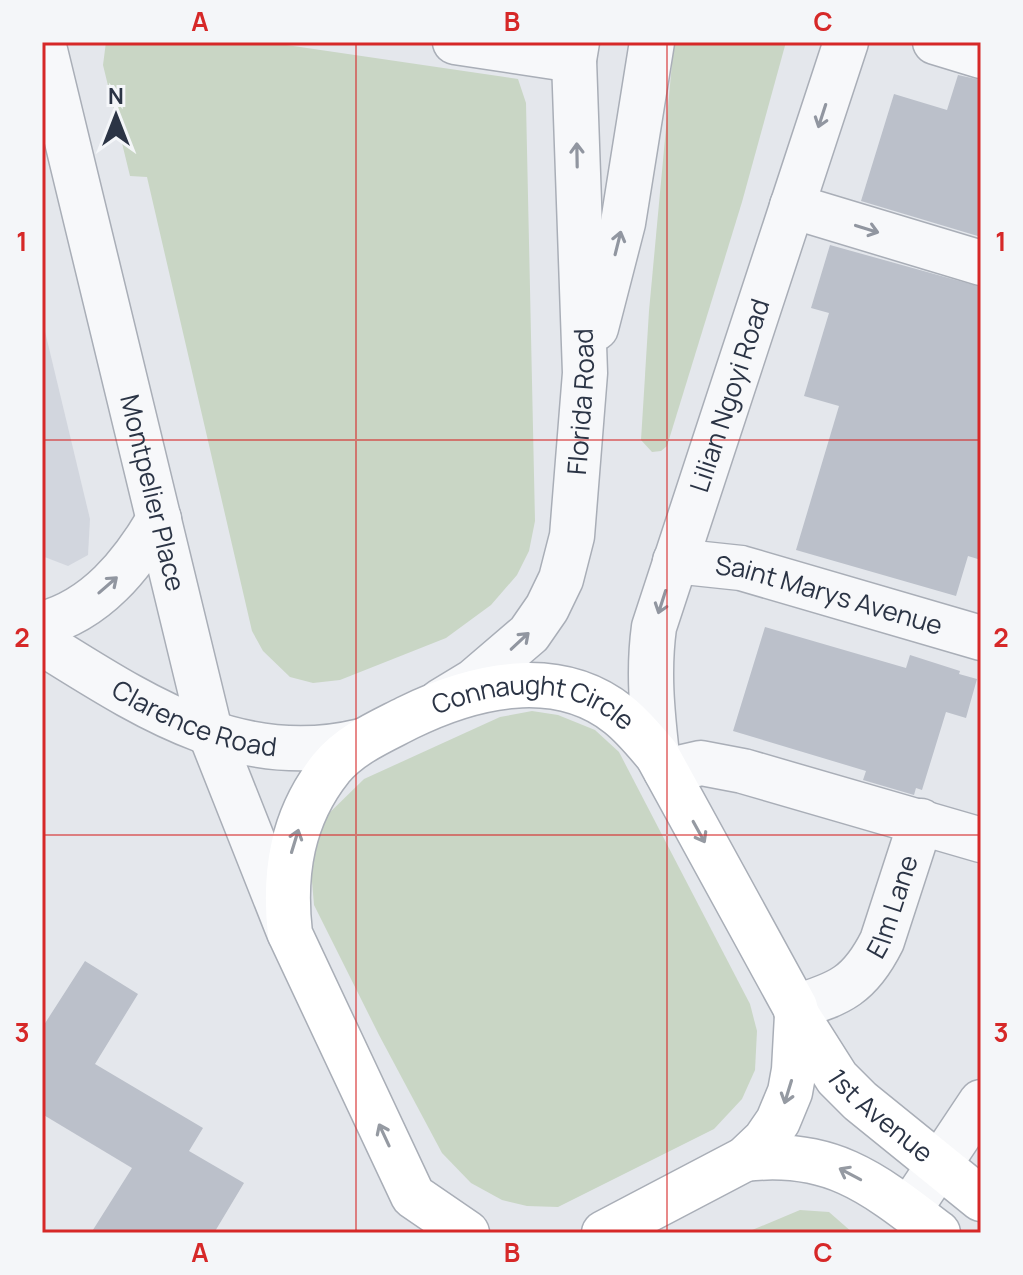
<svg xmlns="http://www.w3.org/2000/svg" width="1023" height="1275" font-family="Manrope,sans-serif">
  <style>
    .built { fill: #d2d6de }
    .green { fill: #c9d6c5 }
    .building { fill: #bbc0ca }
    .lines { fill: none; stroke-linecap: round; stroke-linejoin: round }
    .minor-casing { stroke: #a9aeb7; stroke-width: 47 }
    .tertiary-casing { stroke: #a9aeb7; stroke-width: 47 }
    .secondary-casing { stroke: #a9aeb7; stroke-width: 47 }
    .minor { stroke: #f7f8fa; stroke-width: 44 }
    .tertiary { stroke: #f7f8fa; stroke-width: 44 }
    .secondary { stroke: #fff; stroke-width: 44 }
    .oneway { stroke: #9196a0 }
    .oneway2 { stroke: #959aa2 }
    .grid { fill: none; stroke: #d62828; stroke-width: 2; stroke-opacity: 0.55 }
    .labels { text-anchor: middle; stroke-width: 7; stroke-linejoin: round; paint-order: stroke }
    .street-label { font-size: 26px; fill: #2b3445; stroke: #f4f6f9 }
    .neatline { fill: none; stroke: #d62828; stroke-width: 3 }
    .grid-label { font-size: 26px; text-anchor: middle; font-weight: bold; fill: #d62828 }
  </style>
  <rect width="100%" height="100%" fill="#e4e7ec"/>
  <!-- built -->
  <path class="built" d="M42,319l48,200 -2,36 -20,11 -26,-10z"/>
  <!-- green -->
  <g class="green">
    <path d="M106,42h160l252,37 8,24 9,418 -6,30 -12,24 -26,30 -45,33 -106,42 -27,3 -23,-6 -27,-26 -11,-20 -105,-454 -17,-1 -27,-111z"/>
    <path d="M674,42h112l-44,160 -75,244 -6,5 -9,1 -11,-12 8,-129z"/>
    <path d="M532,711l26,4 37,15 24,22 131,252 7,27 -2,39 -13,29 -28,30 -156,78 -31,-1 -25,-6 -31,-17 -29,-30 -63,-118 -65,-130 -3,-35 8,-47 45,-44 136,-62z"/>
    <path d="M800,1210l29,2 24,21h-108z"/>
  </g>
  <!-- building -->
  <g class="building">
    <path d="M958,75l23,5v157l-120,-36 33,-107 53,16z"/>
    <path d="M830,245l151,42v273l-13,-4 -12,40 -160,-46 43,-144 -35,-10 25,-83 -18,-5z"/>
    <path d="M765,627l141,41 4,-13 50,16 -1,3 18,5 -11,39 -20,-6 -24,78 -6,-2 -2,7 -51,-15 3,-9 -133,-40z"/>
    <path d="M85,961l53,33 -43,70 108,64 -14,23 55,32 -30,50h-123l41,-65 -90,-54v-86z"/>
  </g>
  <g class="lines">
    <!-- minor casing -->
    <g class="minor-casing">
      <g id="minor">
        <path id="s1" d="M43,42l168,693 78,197"/>
        <path d="M455,42l119,18"/>
        <path d="M935,42l46,14"/>
        <path d="M792,206l189,57"/>
        <path id="s2" d="M675,561l66,7 240,70"/>
        <path d="M42,624c54,-14 90,-59 117,-105"/>
        <path id="s3" d="M42,643c100,62 196,128 319,98"/>
        <path d="M666,771l35,-8 42,8 238,69"/>
        <path id="s4" d="M795,1007c45,-13 65,-22 87,-66l39,-120"/>
        <path d="M909,1210l72,-108"/>
      </g>
    </g>
    <!-- tertiary casing -->
    <g class="tertiary-casing">
      <g id="tertiary">
        <path d="M596,328l27,-105 29,-181"/>
        <path id="s5" d="M441,701l33,-20 55,-47 18,-26 14,-29 11,-43 13,-163 -11,-313 3,-18"/>
        <path id="s6" d="M657,755c-5,-44 -9,-84 -3,-128l192,-585"/>
      </g>
    </g>
    <!-- secondary casing -->
    <g class="secondary-casing">
      <g id="secondary">
        <path id="s7" d="M797,1015l40,63 23,23 121,98"/>
        <path d="M745,1159c86,-10 128,24 193,74"/>
        <path id="s8" d="M467,1233l-54,-37 -123,-262c-7,-61 2,-117 41,-166 20,-24 49,-36 76,-50 65,-32 149,-53 212,-3 15,12 26,26 38,40l138,252 2,8 -3,55 -4,22 -12,29 -13,19 -20,19 -141,74"/>
      </g>
    </g>
    <!-- minor -->
    <use href="#minor" class="minor"/>
    <!-- tertiary -->
    <use href="#tertiary" class="tertiary"/>
    <!-- secondary -->
    <use href="#secondary" class="secondary"/>
  </g>
  <!-- one-way arrows -->
  <defs><path id="oneway-shaft" d="M-6 0H5M1.5-3L5.5 0L1.5 3" fill="none" stroke-width="1.6" stroke-linecap="round" stroke-linejoin="round" transform="scale(2)"/></defs>
  <g class="oneway">
    <use href="#oneway-shaft" transform="translate(822 116) rotate(108)"/>
    <use href="#oneway-shaft" transform="translate(577 155) rotate(-91)"/>
    <use href="#oneway-shaft" transform="translate(867 229) rotate(17)"/>
    <use href="#oneway-shaft" transform="translate(618 243) rotate(-76)"/>
    <use href="#oneway-shaft" transform="translate(108 585) rotate(-41)"/>
    <use href="#oneway-shaft" transform="translate(662 602) rotate(108)"/>
    <use href="#oneway-shaft" transform="translate(520 641) rotate(-43)"/>
  </g>
  <g class="oneway2">
    <use href="#oneway-shaft" transform="translate(699 832) rotate(61)"/>
    <use href="#oneway-shaft" transform="translate(295 841) rotate(-73)"/>
    <use href="#oneway-shaft" transform="translate(788 1092) rotate(107)"/>
    <use href="#oneway-shaft" transform="translate(384 1135) rotate(-115)"/>
    <use href="#oneway-shaft" transform="translate(850 1174) rotate(-152)"/>
  </g>
  <!-- grid -->
  <path class="grid" d="M356,42v1191M667,42v1191M42,440h939M42,835h939"/>
  <g class="labels">
    <!-- street labels -->
    <g class="street-label">
      <text dy="9" stroke="none"><textPath href="#s6" startOffset="372">Lilian Ngoyi Road</textPath></text>
      <text dy="9" stroke="none"><textPath href="#s5" startOffset="354">Florida Road</textPath></text>
      <text dy="9" stroke="none"><textPath href="#s1" startOffset="464">Montpelier Place</textPath></text>
      <text dy="9" stroke="none"><textPath href="#s2" startOffset="158">Saint Marys Avenue</textPath></text>
      <text dy="9" stroke="none"><textPath href="#s3" startOffset="172">Clarence Road</textPath></text>
      <text dy="9" stroke="none"><textPath href="#s8" startOffset="756">Connaught Circle</textPath></text>
      <text dy="9" stroke="none"><textPath href="#s4" startOffset="150">Elm Lane</textPath></text>
      <text dy="9" stroke="none"><textPath href="#s7" startOffset="132">1st Avenue</textPath></text>
    </g>
  </g>
  <!-- border -->
  <rect width="1023" height="1275" fill="none" stroke="#f4f6f9" stroke-width="88"/>
  <!-- north arrow -->
  <g transform="translate(116 116)" stroke="#f4f6f9" stroke-width="6" paint-order="stroke">
  <path d="M0-6L14 30L0 20L-14 30Z" fill="#2b3445"/>
  <text y="-12" font-size="22" font-weight="bold" text-anchor="middle" fill="#2b3445">N</text>
  </g>
  <rect x="44" y="44" width="935" height="1187" class="neatline"/>
  <g class="grid-label">
    <text x="200" y="31">A</text>
    <text x="512" y="31">B</text>
    <text x="823" y="31">C</text>
    <text x="22" y="251">1</text>
    <text x="1001" y="251">1</text>
    <text x="22" y="647">2</text>
    <text x="1001" y="647">2</text>
    <text x="22" y="1042">3</text>
    <text x="1001" y="1042">3</text>
    <text x="200" y="1262">A</text>
    <text x="512" y="1262">B</text>
    <text x="823" y="1262">C</text>
  </g>
</svg>
